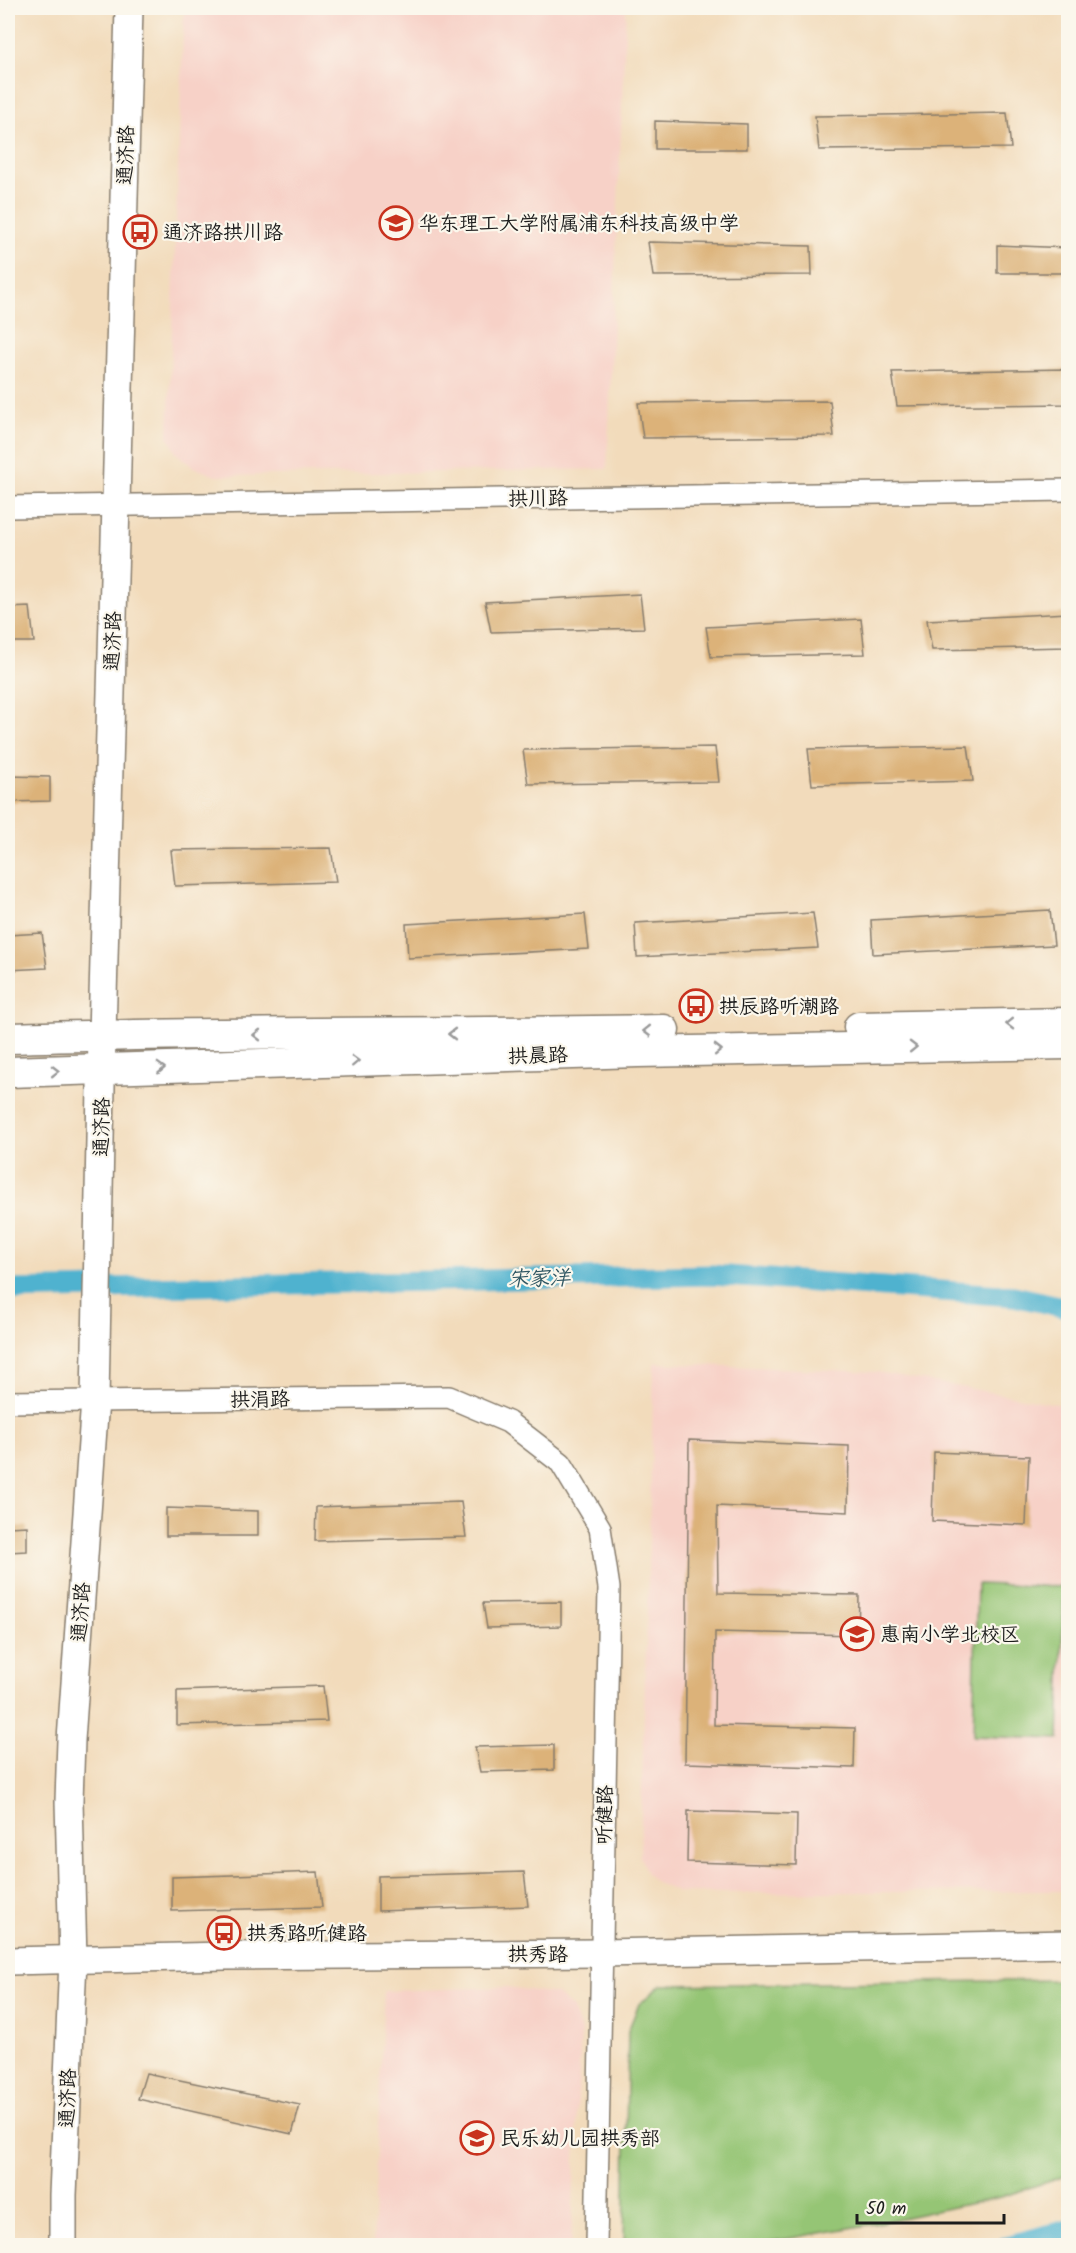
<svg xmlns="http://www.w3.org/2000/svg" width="1076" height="2253" font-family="Kalam,'LXGW WenKai TC',sans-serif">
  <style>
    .built { fill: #f7d1c7 }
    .green { fill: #95c575; stroke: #587048; stroke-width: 1.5 }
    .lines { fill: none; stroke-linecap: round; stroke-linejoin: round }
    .canal { stroke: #50b2cf; stroke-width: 21 }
    .building { fill: #dcb279 }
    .minor-casing { stroke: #877c6c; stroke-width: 24 }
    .tertiary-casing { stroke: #877c6c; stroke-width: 30 }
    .secondary-casing { stroke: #877c6c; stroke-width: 33 }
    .minor { stroke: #fff; stroke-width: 21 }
    .tertiary { stroke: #fff; stroke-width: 27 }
    .secondary { stroke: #fff; stroke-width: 30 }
    .oneway { stroke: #999 }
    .labels { text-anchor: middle; stroke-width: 4.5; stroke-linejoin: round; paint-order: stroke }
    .street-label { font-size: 20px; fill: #1c1c1c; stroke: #fbf7ec }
    .poi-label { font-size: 20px; fill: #1c1c1c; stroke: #fbf7ec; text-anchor: start }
    .water-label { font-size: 21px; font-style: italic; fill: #315864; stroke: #fbf7ec }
  </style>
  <rect width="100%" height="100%" fill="#fbf7ec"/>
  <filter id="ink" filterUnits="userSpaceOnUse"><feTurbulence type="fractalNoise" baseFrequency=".0167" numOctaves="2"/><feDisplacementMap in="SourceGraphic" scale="12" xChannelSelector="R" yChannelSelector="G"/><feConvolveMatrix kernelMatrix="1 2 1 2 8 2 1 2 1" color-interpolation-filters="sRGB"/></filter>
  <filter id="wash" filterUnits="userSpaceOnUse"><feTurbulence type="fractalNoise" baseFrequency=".008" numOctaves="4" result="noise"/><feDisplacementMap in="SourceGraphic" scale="24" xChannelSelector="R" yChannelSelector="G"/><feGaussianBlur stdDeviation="1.35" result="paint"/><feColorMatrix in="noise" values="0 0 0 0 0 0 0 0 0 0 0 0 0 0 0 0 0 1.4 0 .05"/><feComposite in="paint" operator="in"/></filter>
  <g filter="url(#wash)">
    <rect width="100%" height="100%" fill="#f2dbbb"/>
    <!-- built -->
    <g class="built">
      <path d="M184,8h442l-19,461 -391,7 -23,-9 -17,-14 -8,-18z"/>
      <path d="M654,1363l223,9 185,33 6,6v480l-389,2 -25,-12 -7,-7 -7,-18z"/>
      <path d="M507,1987l50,7 16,14 8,23 -10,214h-198l11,-254z"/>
    </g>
    <!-- green -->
    <g class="green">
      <path d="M977,1584l87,3 -5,152 -86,-3z"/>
      <path d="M1068,1980v195l-67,22 -128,27 -122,21h-127l4,-214 11,-27 22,-19z"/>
    </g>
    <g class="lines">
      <!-- canal -->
      <g class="canal">
        <path d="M8,1290l704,-15 302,21 54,12"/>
        <path d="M1007,2246l61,-16"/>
      </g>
    </g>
    <g id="blocks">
      <!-- building -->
      <g class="building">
        <path d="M1007,113l4,35 -192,2 -4,-34z"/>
        <path d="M655,121l92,3v25h-92z"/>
        <path d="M648,242l163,4 1,29 -159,1z"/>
        <path d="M997,245l71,3v25h-71z"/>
        <path d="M1068,369v35l-171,2 -5,-34z"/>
        <path d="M830,401l4,35 -191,2 -5,-35z"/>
        <path d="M640,594l4,34 -153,4 -6,-30z"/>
        <path d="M30,607l4,35h-26v-34z"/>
        <path d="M1068,613v34l-136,3 -5,-30z"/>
        <path d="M861,619l4,35 -154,3 -5,-30z"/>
        <path d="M968,746l5,35 -161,4 -4,-36z"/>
        <path d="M715,747l4,35 -191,2 -5,-34z"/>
        <path d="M8,776l42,1v24l-42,1z"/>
        <path d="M331,848l5,34 -161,4 -4,-36z"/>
        <path d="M1050,910l4,35 -181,9 -2,-34z"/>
        <path d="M813,913l5,35 -181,9 -2,-34z"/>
        <path d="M585,914l4,35 -181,9 -2,-34z"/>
        <path d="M42,933l5,35 -39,2v-35z"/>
        <path d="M689,1440l160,6 -1,66 -131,-6 1,87 141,2 -1,40 -143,-3 -1,93 141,3 -1,40 -169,-5z"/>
        <path d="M934,1452l95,4 -3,69 -94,-4z"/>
        <path d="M461,1502l5,35 -151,4 1,-34z"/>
        <path d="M166,1508l92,3v25h-92z"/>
        <path d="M27,1526v25l-19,1v-25z"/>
        <path d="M561,1602v24l-74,2 -4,-25z"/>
        <path d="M323,1686l4,35 -150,4v-34z"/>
        <path d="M554,1745v25l-74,2 -5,-25z"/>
        <path d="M688,1811l109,3 -1,51 -109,-3z"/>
        <path d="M318,1872l4,35 -150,4v-34z"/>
        <path d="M524,1872l4,34 -150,5v-35z"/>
        <path d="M146,2073l154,32 -8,29 -154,-35z"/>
      </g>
    </g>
  </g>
  <g filter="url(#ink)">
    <use href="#blocks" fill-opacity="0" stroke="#877c6c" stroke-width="1.5"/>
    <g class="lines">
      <!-- minor casing -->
      <g class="minor-casing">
        <g id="minor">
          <path d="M8,507l1060,-17"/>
          <path d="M8,1402l441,-5 59,25 53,41 39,65 9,60 -13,658"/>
        </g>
      </g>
      <!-- tertiary casing -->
      <g class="tertiary-casing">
        <g id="tertiary">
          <path d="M8,1961l217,-5 376,-3 467,-9"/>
          <path d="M63,2246v-51l10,-235 -4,-159 2,-61 24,-340 7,-365 27,-1027"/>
        </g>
      </g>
      <!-- secondary casing -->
      <g class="secondary-casing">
        <g id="secondary">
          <path d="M859,1027l209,-4"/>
          <path d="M8,1038c218,-7 438,-4 656,-8"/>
          <path d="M8,1072l630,-20 430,-8"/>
        </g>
      </g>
      <!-- minor -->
      <use href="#minor" class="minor"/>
      <!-- tertiary -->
      <use href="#tertiary" class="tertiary"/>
      <!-- secondary -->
      <use href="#secondary" class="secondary"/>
    </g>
    <!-- one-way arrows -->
    <defs><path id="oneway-chevron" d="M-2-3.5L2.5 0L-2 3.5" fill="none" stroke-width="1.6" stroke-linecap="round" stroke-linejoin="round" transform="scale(1.5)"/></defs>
    <g class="oneway">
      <use href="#oneway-chevron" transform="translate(1010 1024) rotate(179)"/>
      <use href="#oneway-chevron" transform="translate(647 1031) rotate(179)"/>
      <use href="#oneway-chevron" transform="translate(452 1034) rotate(180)"/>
      <use href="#oneway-chevron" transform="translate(257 1035) rotate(180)"/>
      <use href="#oneway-chevron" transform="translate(913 1047) rotate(-1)"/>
      <use href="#oneway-chevron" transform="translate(718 1050) rotate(-1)"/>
      <use href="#oneway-chevron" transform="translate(355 1061) rotate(-2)"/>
      <use href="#oneway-chevron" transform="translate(161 1068) rotate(-2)"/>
      <use href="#oneway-chevron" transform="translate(55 1071) rotate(-1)"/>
    </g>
  </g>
  <!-- icons -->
  <defs>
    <g id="school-ring" transform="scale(1.725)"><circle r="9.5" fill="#fbf7ec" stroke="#c8321e" stroke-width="1.5"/><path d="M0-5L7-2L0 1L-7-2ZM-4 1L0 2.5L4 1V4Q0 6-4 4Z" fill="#c8321e"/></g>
    <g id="bus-ring" transform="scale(1.725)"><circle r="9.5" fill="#fbf7ec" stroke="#c8321e" stroke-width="1.5"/><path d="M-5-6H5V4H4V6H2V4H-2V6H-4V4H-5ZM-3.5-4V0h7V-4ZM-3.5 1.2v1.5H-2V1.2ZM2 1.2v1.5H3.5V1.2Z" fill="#c8321e"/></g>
  </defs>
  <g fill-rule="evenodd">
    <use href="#school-ring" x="396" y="223"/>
    <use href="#bus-ring" x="140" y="232"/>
    <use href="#bus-ring" x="696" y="1006"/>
    <use href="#school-ring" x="857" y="1634"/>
    <use href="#bus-ring" x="224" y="1933"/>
    <use href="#school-ring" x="477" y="2138"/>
  </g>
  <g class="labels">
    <!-- street labels -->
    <g class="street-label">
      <text transform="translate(125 155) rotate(-88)" y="7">通济路</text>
      <text transform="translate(538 498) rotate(-1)" y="7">拱川路</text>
      <text transform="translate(112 641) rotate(-88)" y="7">通济路</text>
      <text transform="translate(538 1055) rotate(-2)" y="7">拱晨路</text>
      <text transform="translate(101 1127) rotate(-89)" y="7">通济路</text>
      <text transform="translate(260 1399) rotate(-1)" y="7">拱涓路</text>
      <text transform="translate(80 1612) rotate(-86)" y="7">通济路</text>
      <text transform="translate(604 1815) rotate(-89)" y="7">听健路</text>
      <text x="538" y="1961">拱秀路</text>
      <text transform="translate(67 2098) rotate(-88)" y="7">通济路</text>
    </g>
    <!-- poi labels -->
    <g class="poi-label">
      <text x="419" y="230">华东理工大学附属浦东科技高级中学</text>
      <text x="163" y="239">通济路拱川路</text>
      <text x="719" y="1013">拱辰路听潮路</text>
      <text x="880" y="1641">惠南小学北校区</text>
      <text x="247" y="1940">拱秀路听健路</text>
      <text x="500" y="2145">民乐幼儿园拱秀部</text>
    </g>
    <!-- water labels -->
    <g class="water-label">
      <text transform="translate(539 1278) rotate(-1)" y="7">宋家洋</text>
    </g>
  </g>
  <!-- margin -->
  <rect width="1076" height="2253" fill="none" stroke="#fbf7ec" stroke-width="30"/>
  <!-- scale -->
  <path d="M857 2214v9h147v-9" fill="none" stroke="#1c1c1c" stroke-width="3"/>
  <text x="866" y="2214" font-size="18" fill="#1c1c1c" stroke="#fbf7ec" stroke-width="4.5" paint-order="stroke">50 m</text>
</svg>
